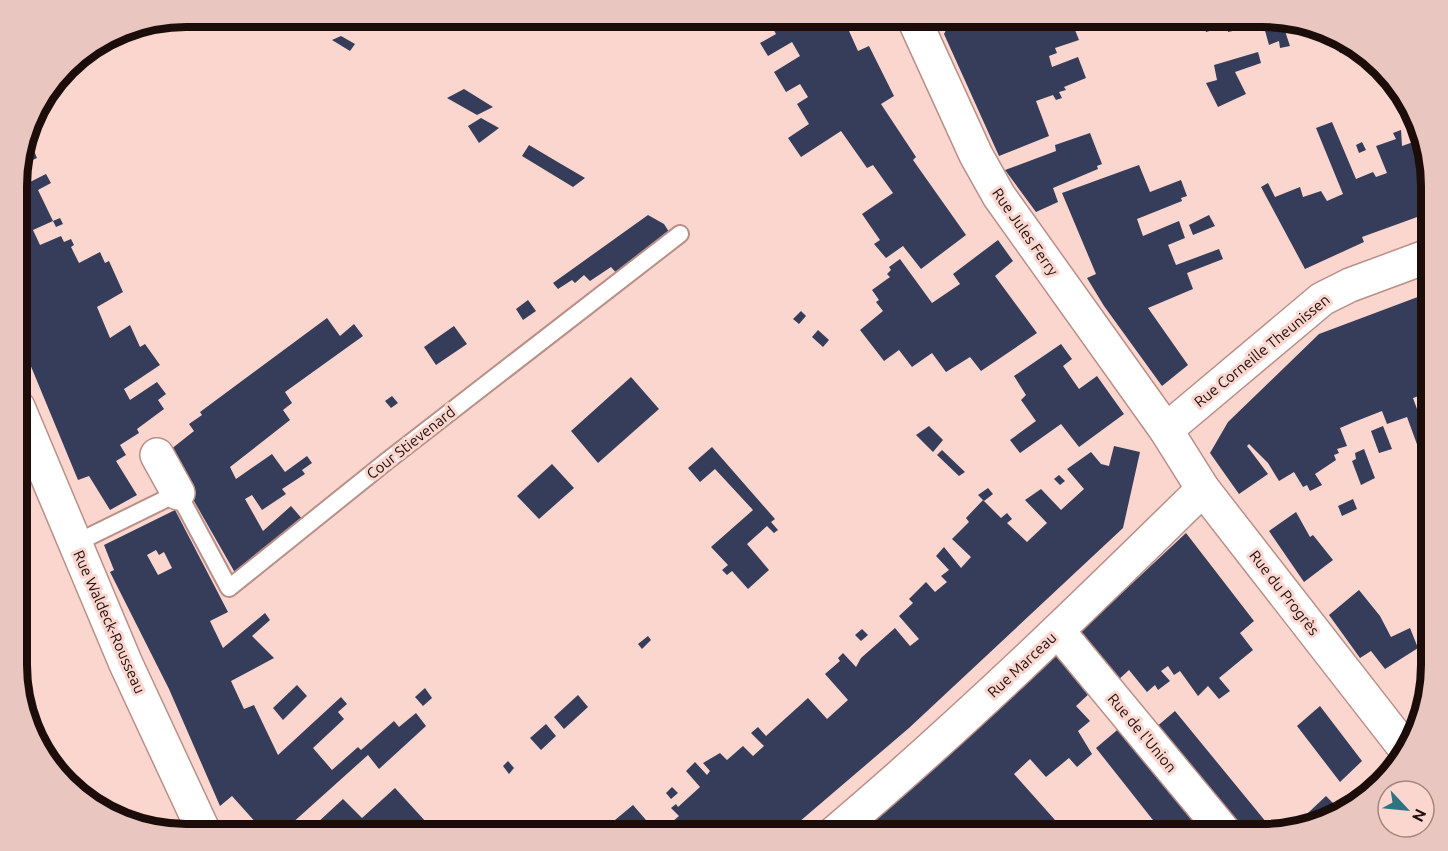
<svg xmlns="http://www.w3.org/2000/svg" width="1448" height="851" font-family="Ubuntu,sans-serif">
  <style>
    .building { fill: #353d5b; fill-rule: evenodd }
    .lines { fill: none; stroke-linecap: round; stroke-linejoin: round }
    .service-casing { stroke: #b98f87; stroke-width: 20 }
    .minor-casing { stroke: #b98f87; stroke-width: 36 }
    .service { stroke: #fff; stroke-width: 16 }
    .minor { stroke: #fff; stroke-width: 33 }
    .labels { text-anchor: middle; stroke-width: 6; stroke-linejoin: round; paint-order: stroke }
    .street-label { font-size: 15px; fill: #1c0d0b; stroke: #fbd6cf }
    .rim { fill: none; stroke: #1c0d0b; stroke-width: 8 }
  </style>
  <rect width="100%" height="100%" fill="#fbd6cf"/>
  <!-- building -->
  <g class="building">
    <path d="M777,17h103l-31,14 9,20 11,-5 25,50 -13,8 35,53 -3,3 53,75 -45,34 -18,-23 -17,12 -12,-14 6,-4 -18,-26 31,-21 -20,-28 -6,3 -26,-37 -40,26 -13,-19 21,-14 -12,-20 11,-7 -8,-13 -14,8 -12,-20 26,-16 -8,-14 -24,14 -8,-13 16,-9 -5,-9 8,-5z"/>
    <path d="M976,17h121l-24,8 6,15 -24,8 2,5 -8,3 3,11 26,-10 8,21 -22,9 2,3 -7,2 3,6 -6,2 -3,-5 -17,6 13,35 -50,20 -55,-122 5,-10z"/>
    <path d="M1201,17h61l20,5 8,24 -10,2 -1,-7 -10,4 -5,-18 -12,3 -3,-11 -14,4 2,7 -9,2 -1,-6 -21,6z"/>
    <path d="M341,36l14,8 -5,7 -18,-11z"/>
    <path d="M1333,36l14,3 12,12 -8,3 -2,-5 -9,4z"/>
    <path d="M1258,52l3,11 -26,9 11,22 -28,13 -12,-24 11,-3 -3,-15z"/>
    <path d="M464,89l29,18 -16,8 -30,-17z"/>
    <path d="M32,118l6,12 -11,5 2,-7z"/>
    <path d="M481,118l18,10 -20,15 -11,-17z"/>
    <path d="M1332,122l24,57 17,-7 3,5 11,-4 -11,-27 20,-7 -3,-6 8,-3 1,16 17,-6 12,35v37l-69,25 2,5 -59,27 -44,-82 7,-4 7,14 25,-10 3,10 18,-6 6,10 16,-7 -27,-66z"/>
    <path d="M1090,133l12,31 -5,2 1,3 -45,19 5,14 -22,10 -31,-42 51,-19 -1,-6z"/>
    <path d="M1362,142l4,8 -7,3 -3,-8z"/>
    <path d="M529,145l27,16 29,17 -12,9 -51,-31z"/>
    <path d="M32,146l5,12 -13,6 4,6 -6,4 -4,-9 4,-15z"/>
    <path d="M1139,165l11,27 31,-12 6,16 -6,2 1,3 -45,18 6,17 36,-15 6,17 -17,7 8,20 43,-16 4,10 -36,14 6,16 -45,19 40,57 -26,21 -58,-80 -17,-28 9,-4 -34,-81z"/>
    <path d="M46,174l5,9 -13,7 15,31 -20,9 7,15 21,-9 3,6 7,-3 3,6 -3,2 8,16 21,-11 5,11 4,-2 14,31 -26,15 13,31 20,-13 10,22 5,-3 15,21 -36,24 6,11 27,-18 9,12 -8,6 6,9 -27,20 2,4 -19,12 6,10 -10,6 21,34 -27,15 -21,-34 -11,4 -60,-145v-147z"/>
    <path d="M648,215l16,9 7,11 -52,41 -8,-9 -21,14 -6,-6 -9,8 -3,-3 -14,9 -5,-6z"/>
    <path d="M1209,215l6,11 -22,9 -4,-10z"/>
    <path d="M60,218l3,6 -7,3 -3,-6z"/>
    <path d="M998,240l15,21 -18,15 42,57 -56,38 -11,-14 -24,15 -14,-19 -20,14 -13,-17 -15,11 -24,-31 23,-19 -7,-9 3,-2 -7,-10 18,-13 -3,-3 4,-4 -2,-3 11,-8 32,44 28,-19 -7,-10z"/>
    <path d="M1431,292v52l-8,3 8,21 -11,4 8,21 -15,5 16,44 -11,5 -11,-30 -20,7 -5,-13 -28,11 -14,6 7,18 -10,3 2,4 -5,2 2,5 -21,14 7,11 -12,6 -3,-6 -4,2 -9,-15 -15,9 -11,-18 -19,-19 -2,2 21,28 -29,20 -29,-41 18,-31 91,-88z"/>
    <path d="M528,300l8,11 -13,9 -7,-11z"/>
    <path d="M801,311l5,5 -7,8 -6,-5z"/>
    <path d="M327,318l13,18 14,-12 9,12 -78,56 7,11 -9,7 7,10 -60,47 6,12 36,-25 13,18 22,-16 5,7 -10,7 3,4 -23,15 4,5 -24,16 -10,-15 -7,4 18,32 28,-25 13,15 -66,57 -60,-105 7,-4 -15,-19 24,-19 -5,-7 13,-9 -2,-3z"/>
    <path d="M454,326l13,18 -31,21 -12,-18z"/>
    <path d="M818,330l11,10 -6,7 -11,-10z"/>
    <path d="M1061,344l11,15 -9,7 16,23 18,-13 27,38 -45,33 -18,-23 -41,29 -10,-13 26,-19 -15,-21 5,-5 -12,-19z"/>
    <path d="M631,377l28,32 -61,54 -27,-32z"/>
    <path d="M392,396l6,7 -7,5 -6,-7z"/>
    <path d="M929,426l14,14 -10,12 -17,-17z"/>
    <path d="M1383,426l9,23 -13,4 -8,-22z"/>
    <path d="M1114,446l26,6 -17,76 -214,200 -124,106h-182l8,-7 -2,-2 24,-20 25,29 21,-18 -8,-8 5,-4 2,3 22,-20 -14,-16 9,-9 12,13 3,-4 -7,-8 17,-10 7,7 16,-14 10,10 11,-10 -13,-13 7,-6 8,9 42,-38 19,21 21,-19 -23,-26 15,-13 -2,-3 5,-5 13,14 5,-9 34,-30 15,18 9,-7 -20,-23 14,-13 -4,-4 17,-17 9,10 12,-10 -6,-6 8,-6 -13,-14 8,-9 17,21 10,-11 -19,-18 17,-17 -3,-4 17,-18 18,18 6,-5 5,6 -5,4 20,19 20,-19 -22,-23 16,-11 20,21 23,-21 -17,-20 24,-17 10,12 8,2z"/>
    <path d="M712,447l63,72 -4,3 7,8 -4,3 -7,-7 -20,18 22,26 -21,19 -16,-18 -5,4 -5,-5 6,-5 -17,-18 42,-37 -38,-41 -15,13 -12,-14z"/>
    <path d="M1364,449l11,29 -14,7 -9,-24 4,-2 -1,-6z"/>
    <path d="M942,450l23,22 -6,4 -22,-21z"/>
    <path d="M552,464l22,24 -35,31 -22,-23z"/>
    <path d="M1059,475l6,6 -5,4 -6,-6z"/>
    <path d="M988,488l5,6 -9,7 -6,-6z"/>
    <path d="M1353,499l4,10 -15,7 -4,-10z"/>
    <path d="M175,510l53,102 -18,9 13,27 42,-35 5,7 -18,16 22,22 -43,23 13,28 10,-4 24,50 63,-58 6,7 -9,8 6,7 -31,29 19,22 26,-23 3,3 33,-29 5,6 17,-14 10,13 -47,43 -11,-14 -88,79h-14l-34,-38 -12,10 -51,-117 -59,-117 4,-2 -10,-25zM156,550l3,5 5,-3 8,16 -14,7 -11,-20z"/>
    <path d="M1296,512l14,25 3,-2 20,25 -29,22 -35,-51z"/>
    <path d="M1186,533l68,88 -14,12 13,17 -34,28 11,13 -11,8 -11,-13 -10,10 -18,-25 -6,4 -6,-9 -7,5 9,10 -12,9 -3,-5 -8,7 -18,-22 -12,11 -39,-47z"/>
    <path d="M1359,590l21,26 11,21 19,-9 8,20 -33,21 -14,-18 -11,7 -31,-43z"/>
    <path d="M862,629l6,6 -7,6 -6,-6z"/>
    <path d="M648,636l3,4 -9,9 -4,-5z"/>
    <path d="M1058,653l34,38 -16,15 14,15 -12,10 14,23 -15,13 -8,-9 -23,19 -16,-18 -16,15 41,46 -15,14h-29l-3,-3 -4,3h-148l101,-86z"/>
    <path d="M297,685l10,11 -24,24 -10,-12z"/>
    <path d="M425,688l7,10 -9,8 -8,-9z"/>
    <path d="M578,695l10,12 -24,22 -10,-12z"/>
    <path d="M1320,706l42,55 -22,21 -43,-56z"/>
    <path d="M1175,711l100,122 -33,1 -77,-94 -10,-12z"/>
    <path d="M546,724l10,12 -15,14 -11,-12z"/>
    <path d="M1122,726l83,105 -6,3h-35l-68,-86z"/>
    <path d="M508,761l6,7 -5,6 -6,-8z"/>
    <path d="M672,787l6,6 -7,6 -5,-6z"/>
    <path d="M395,788l31,34 -2,1 5,6 -5,5h-99l-9,-10 27,-25 19,19z"/>
    <path d="M1326,796l9,9 -11,11 2,2 -34,10z"/>
    <path d="M1119,822l11,12h-26z"/>
  </g>
  <g class="lines">
    <!-- service casing -->
    <g class="service-casing">
      <path id="service" d="M74,544l104,-51 51,95 158,-127 293,-227"/>
    </g>
    <!-- minor casing -->
    <g class="minor-casing">
      <g id="minor">
        <path d="M913,17l63,138 23,41 167,234 37,59 204,262"/>
        <path d="M18,407l108,257 79,170"/>
        <path d="M1166,430l156,-131 28,-14 81,-30"/>
        <path d="M157,455l21,38"/>
        <path d="M1058,631l168,203"/>
        <path d="M833,834c129,-109 250,-227 370,-345"/>
      </g>
    </g>
    <!-- service -->
    <use href="#service" class="service"/>
    <!-- minor -->
    <use href="#minor" class="minor"/>
  </g>
  <g class="labels">
    <!-- street labels -->
    <g class="street-label">
      <text transform="translate(1025 232) rotate(55)" y="5">Rue Jules Ferry</text>
      <text transform="translate(1262 351) rotate(-39)" y="5">Rue Corneille Theunissen</text>
      <text transform="translate(411 443) rotate(-38)" y="5">Cour Stievenard</text>
      <text transform="translate(1284 593) rotate(52)" y="5">Rue du Progrès</text>
      <text transform="translate(109 622) rotate(66)" y="5">Rue Waldeck-Rousseau</text>
      <text transform="translate(1022 665) rotate(-43)" y="5">Rue Marceau</text>
      <text transform="translate(1142 733) rotate(50)" y="5">Rue de l'Union</text>
    </g>
  </g>
  <!-- crop -->
  <path d="M0 0H1448V851H0ZM186 27H1262A159 159 0 0 1 1421 186V665A159 159 0 0 1 1262 824H186A159 159 0 0 1 27 665V186A159 159 0 0 1 186 27Z" fill="#e9c6bf" fill-rule="evenodd"/>
  <path class="rim" d="M186 27H1262A159 159 0 0 1 1421 186V665A159 159 0 0 1 1262 824H186A159 159 0 0 1 27 665V186A159 159 0 0 1 186 27Z"/>
  <!-- north arrow -->
  <g transform="translate(1406 809) rotate(116)"><circle r="28" fill="#fbd6cf" stroke="#a28681" stroke-width="1.5"/>
  <path d="M0-4.5L10 22L0 15L-10 22Z" fill="#2d7480"/>
  <text y="-9" font-size="16" font-weight="bold" text-anchor="middle" fill="#1c0d0b">N</text>
  </g>
</svg>
